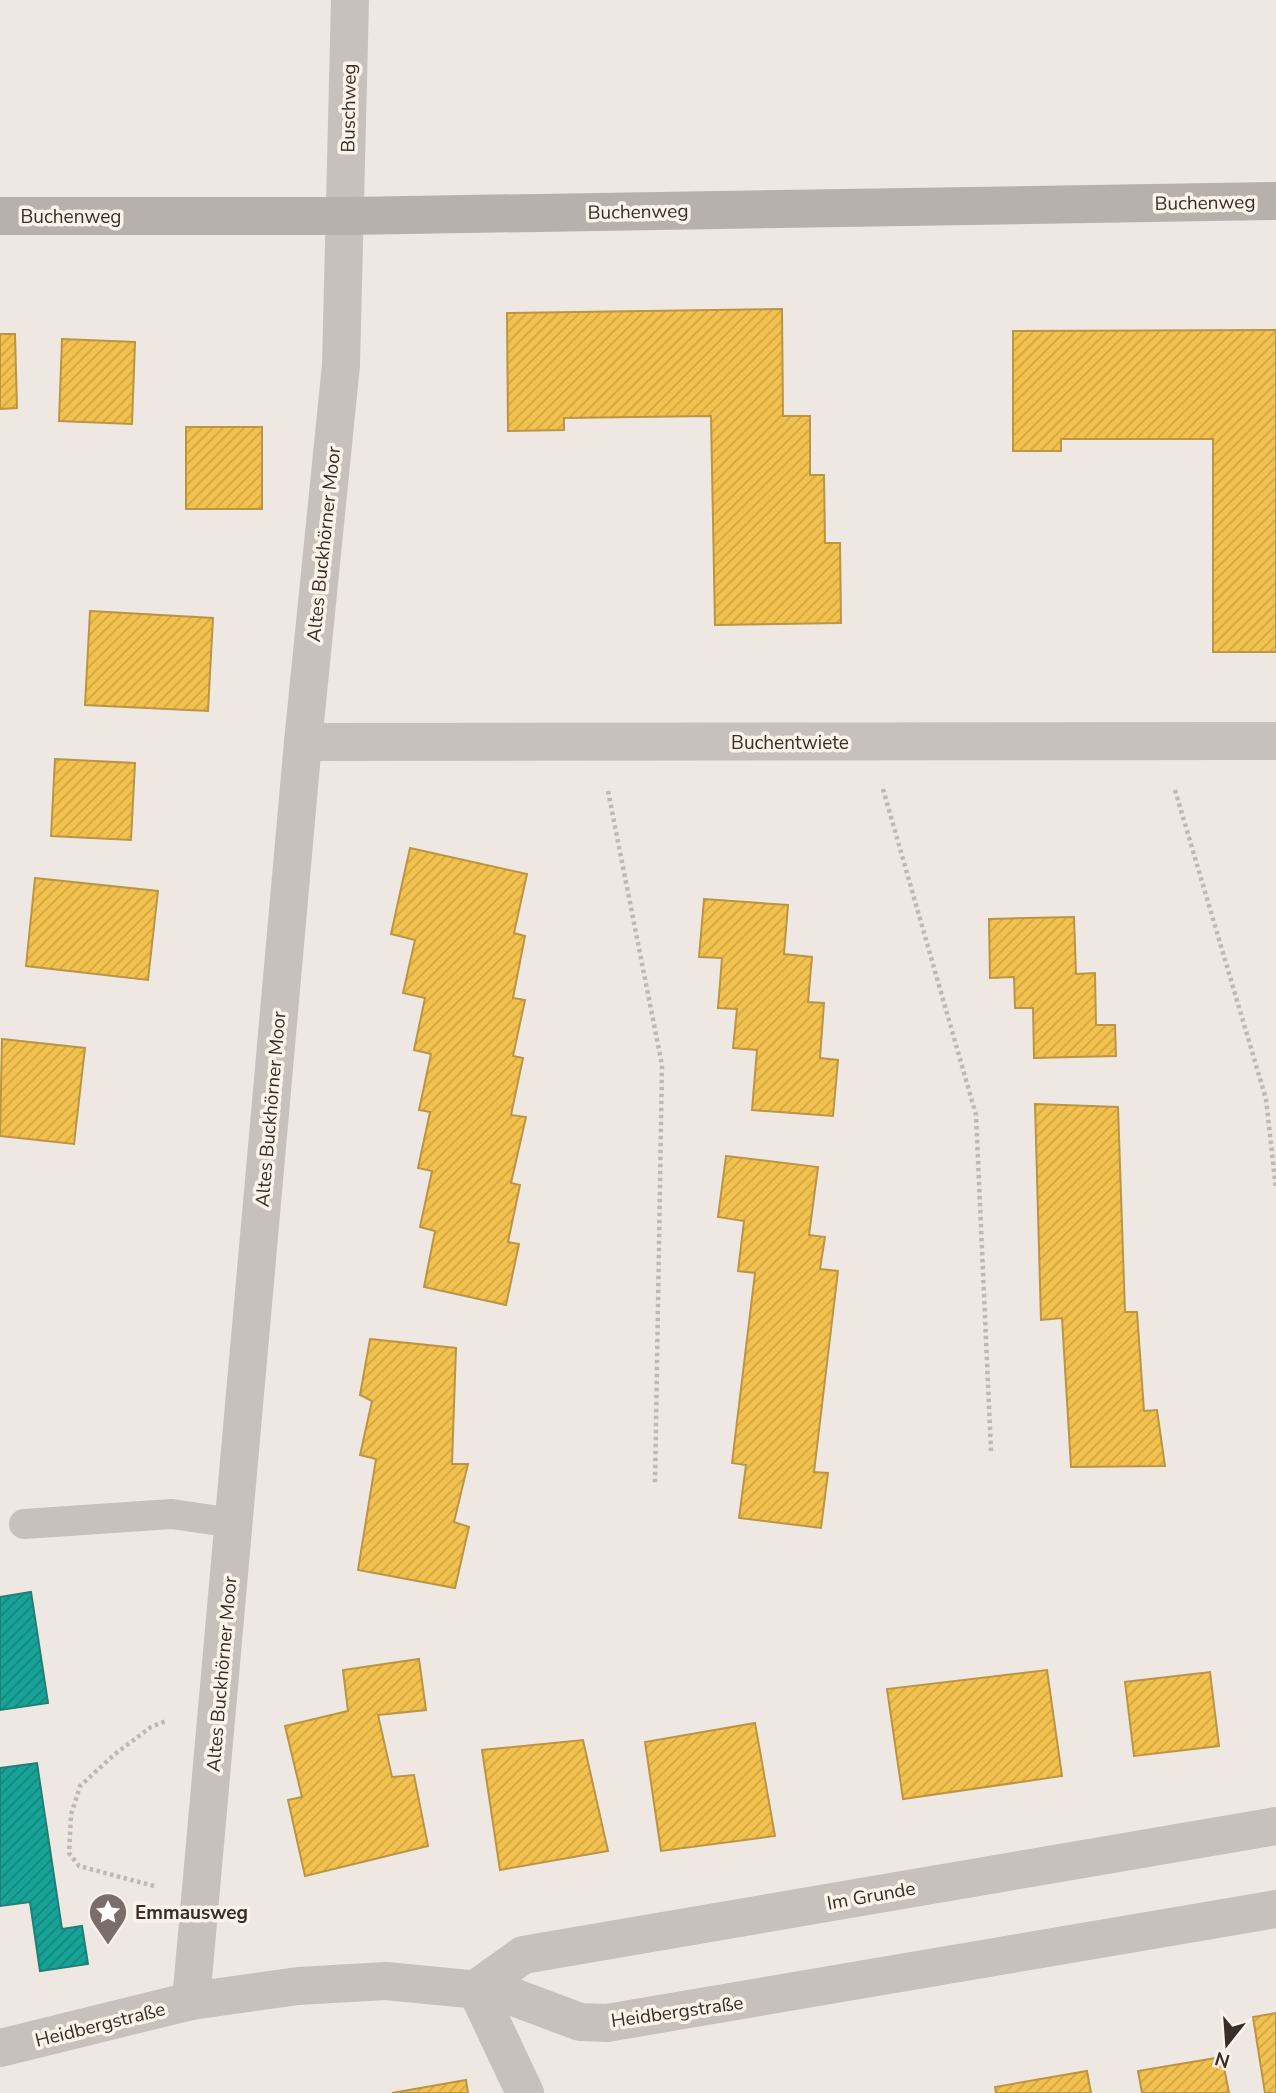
<svg xmlns="http://www.w3.org/2000/svg" width="1276" height="2093" font-family="'Nunito Sans',sans-serif">
  <style>
    .homes { fill: url(#homes-hatch); stroke: #ba9543; stroke-width: 2 }
    .public { fill: url(#public-hatch); stroke: #218076; stroke-width: 2 }
    .lines { fill: none; stroke-linecap: round; stroke-linejoin: round }
    .path { stroke: #c0b8b3; stroke-width: 4.5; stroke-dasharray: 3.5 3.5; stroke-linecap: butt }
    .lane { stroke: #c8c0ba; stroke-width: 30 }
    .street { stroke: #c8c0ba; stroke-width: 38 }
    .secondary { stroke: #b8b0ab; stroke-width: 38 }
    .labels { text-anchor: middle; stroke-width: 7; stroke-linejoin: round; paint-order: stroke }
    .street-label { font-size: 19px; fill: #392d28; stroke: #fbf2ea }
    .poi-label { font-size: 19px; font-weight: bold; fill: #392d28; stroke: #fbf2ea; text-anchor: start }
  </style>
  <defs>
    <pattern id="homes-hatch" width="6" height="6" patternUnits="userSpaceOnUse" patternTransform="scale(1.75)"><rect width="6" height="6" fill="#f2c14e"/><path d="M-1 1l2-2M0 6l6-6M5 7l2-2" fill="none" stroke="#d0a644"/></pattern>
    <pattern id="public-hatch" width="6" height="6" patternUnits="userSpaceOnUse" patternTransform="scale(1.75)"><rect width="6" height="6" fill="#17a398"/><path d="M-1 1l2-2M0 6l6-6M5 7l2-2" fill="none" stroke="#16857c"/></pattern>
  </defs>
  <rect width="100%" height="100%" fill="#efe8e2"/>
  <!-- homes -->
  <g class="homes">
    <path d="M782,309l1,107h27v59h14l1,68h15l1,80 -126,2 -4,-209 -147,2v12l-56,1 -1,-118z"/>
    <path d="M1276,330v322h-63v-213h-152v12h-48v-120z"/>
    <path d="M0,334h15l2,74 -17,1z"/>
    <path d="M62,339l73,3 -3,82 -73,-3z"/>
    <rect x="186" y="427" width="76" height="82"/>
    <path d="M90,611l123,7 -5,93 -123,-6z"/>
    <path d="M55,759l80,4 -4,77 -80,-4z"/>
    <path d="M410,848l117,26 -13,59 11,3 -12,62 12,2 -12,56 10,2 -12,57 15,2 -15,66 9,2 -12,57 11,2 -13,61 -82,-18 11,-56 -15,-4 12,-56 -14,-3 12,-56 -11,-2 12,-56 -17,-4 11,-52 -22,-5 12,-53 -24,-6z"/>
    <path d="M35,878l123,13 -10,89 -122,-14z"/>
    <path d="M704,899l84,6 -4,49 28,3 -4,45 16,1 -4,55 18,2 -5,56 -81,-6 5,-60 -24,-2 4,-39 -19,-1 4,-50 -23,-1z"/>
    <path d="M1074,917l2,57 19,-1 1,52h19l1,31 -82,2 -1,-50h-18l-1,-31 -24,1 -1,-59z"/>
    <path d="M2,1039l83,9 -11,96 -74,-8z"/>
    <path d="M1035,1104l83,3 7,205h12l7,99 13,-1 8,56 -94,1 -9,-149 -21,2z"/>
    <path d="M726,1156l92,11 -9,68 16,2 -5,32 18,2 -24,201 14,1 -7,55 -82,-10 7,-53 -14,-2 23,-190 -17,-2 6,-50 -26,-4z"/>
    <path d="M370,1339l86,9 -4,116h16l-14,58 15,5 -14,61 -97,-18 18,-111 -16,-4 12,-54 -12,-6z"/>
    <path d="M419,1659l7,51 -48,5 14,62 22,-2 14,71 -123,30 -17,-76 14,-3 -17,-71 63,-15 -5,-41z"/>
    <path d="M1047,1670l15,106 -159,23 -16,-110z"/>
    <path d="M1210,1672l9,74 -85,10 -9,-74z"/>
    <path d="M755,1723l20,113 -114,15 -16,-109z"/>
    <path d="M583,1740l25,111 -108,19 -18,-120z"/>
    <path d="M1276,2013v80h-11l-12,-76z"/>
    <path d="M1222,2057l7,36h-87l-4,-22z"/>
    <path d="M1087,2071l4,22h-95l-1,-6z"/>
    <path d="M466,2080l2,13h-76z"/>
  </g>
  <!-- public -->
  <g class="public">
    <path d="M31,1592l17,111 -48,7v-113z"/>
    <path d="M37,1763l25,166 20,-3 6,38 -48,7 -10,-69 -30,4v-138z"/>
  </g>
  <g class="lines">
    <!-- path -->
    <g class="path">
      <path d="M883,789l93,326 15,336"/>
      <path d="M1175,790l91,309 10,90"/>
      <path d="M608,791l54,274 -7,420"/>
      <path d="M154,1886l-75,-20 -10,-13 2,-38 9,-29 35,-32 36,-27 15,-6"/>
    </g>
    <!-- lane -->
    <path class="lane" d="M24,1524l148,-10 61,9"/>
    <!-- street -->
    <g class="street">
      <path d="M303,742l973,-1"/>
      <path d="M191,2001l112,-1259 38,-377 9,-365"/>
      <path d="M0,2048l191,-47 107,-15 88,-5 114,11 80,30 27,1 669,-114"/>
      <path d="M525,2093l-49,-104 47,-34 753,-129"/>
    </g>
    <!-- secondary -->
    <path class="secondary" d="M0,216h347l929,-15"/>
  </g>
  <!-- icons -->
  <defs>
    <g id="sight-pin" transform="scale(2.0125)"><path d="M0 17L-7.5 6A9.5 9.5 0 1 1 7.5 6Z" fill="#796e69" stroke="#fbf2ea"/><path d="M0-6L1.8-2.2L6-1.7L2.9 1.2L3.7 5.4L0 3.3L-3.7 5.4L-2.9 1.2L-6-1.7L-1.8-2.2Z" fill="#fff"/></g>
  </defs>
  <g fill-rule="evenodd">
    <use href="#sight-pin" x="108" y="1912"/>
  </g>
  <g class="labels">
    <!-- street labels -->
    <g class="street-label">
      <text transform="translate(348 108) rotate(-89)" y="7">Buschweg</text>
      <text transform="translate(1205 202) rotate(-1)" y="7">Buchenweg</text>
      <text transform="translate(638 211) rotate(-1)" y="7">Buchenweg</text>
      <text x="71" y="223">Buchenweg</text>
      <text transform="translate(323 544) rotate(-84)" y="7">Altes Buckhörner Moor</text>
      <text x="790" y="749">Buchentwiete</text>
      <text transform="translate(270 1109) rotate(-85)" y="7">Altes Buckhörner Moor</text>
      <text transform="translate(221 1674) rotate(-85)" y="7">Altes Buckhörner Moor</text>
      <text transform="translate(871 1895) rotate(-10)" y="7">Im Grunde</text>
      <text transform="translate(677 2011) rotate(-8)" y="7">Heidbergstraße</text>
      <text transform="translate(100 2024) rotate(-14)" y="7">Heidbergstraße</text>
    </g>
    <!-- poi labels -->
    <g class="poi-label">
      <text x="135" y="1919">Emmausweg</text>
    </g>
  </g>
  <!-- north arrow -->
  <g transform="translate(1227 2044) rotate(197)" stroke="#fbf2ea" stroke-width="5" paint-order="stroke">
  <path d="M0-5L12 26L0 18L-12 26Z" fill="#392d28"/>
  <text y="-10" font-size="19" font-weight="bold" text-anchor="middle" fill="#392d28">N</text>
  </g>
</svg>
